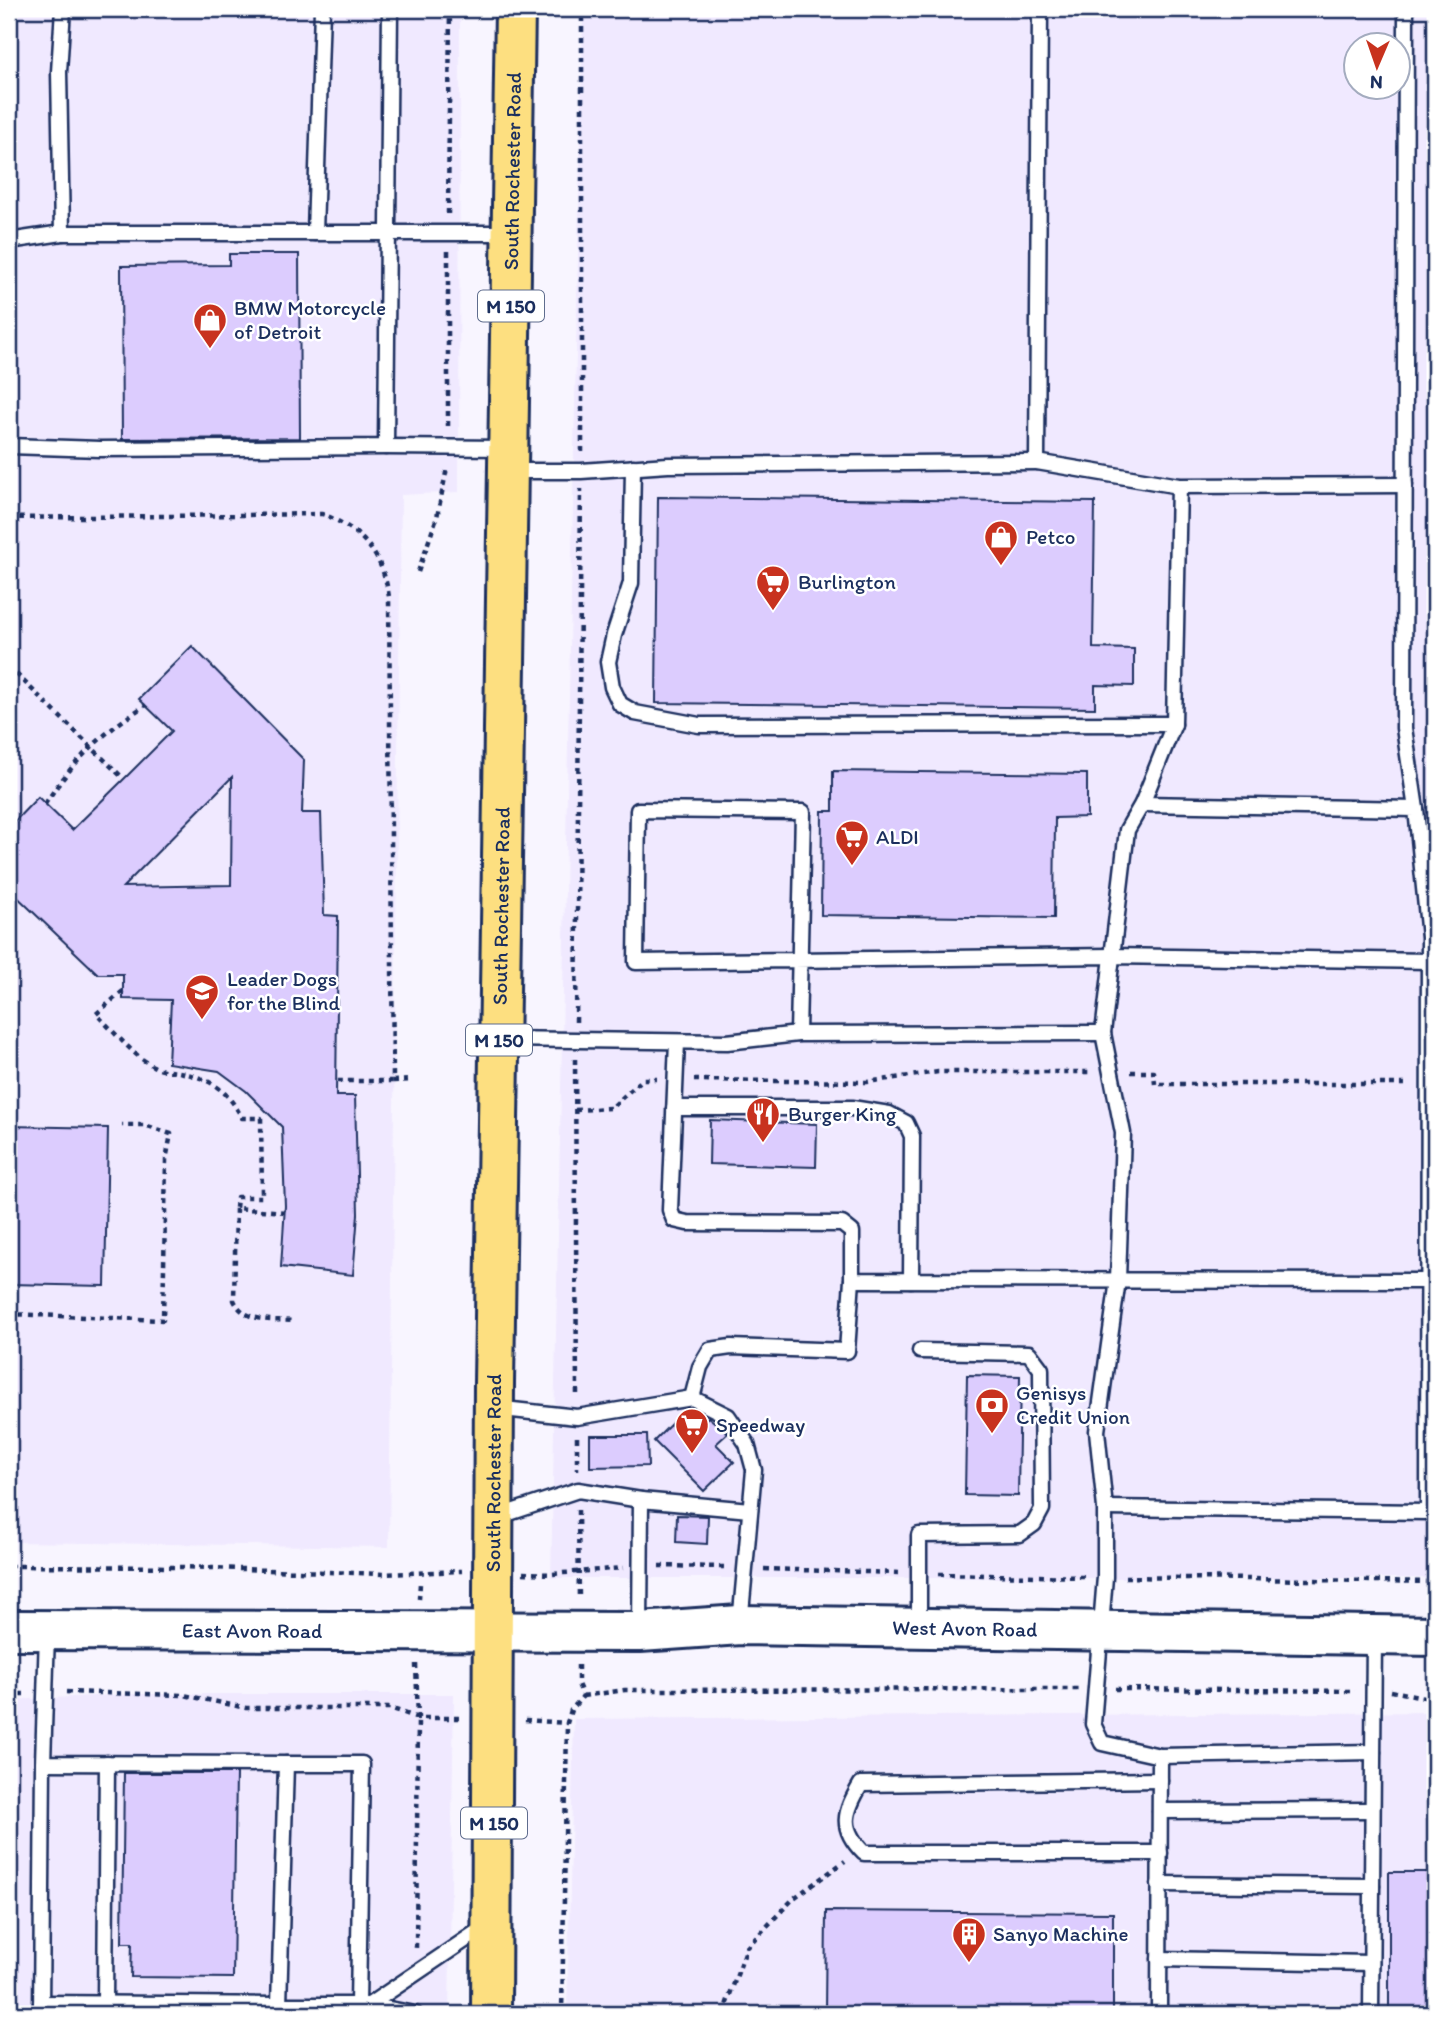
<svg xmlns="http://www.w3.org/2000/svg" width="1444" height="2023" font-family="Itim,sans-serif">
  <style>
    .built { fill: #f0e9ff; fill-rule: evenodd }
    .building { fill: #dcccfe; stroke: #1b2f5e; stroke-width: 2; fill-rule: evenodd }
    .lines { fill: none; stroke-linecap: round; stroke-linejoin: round }
    .lane-casing { stroke: #1b2f5e; stroke-width: 19 }
    .secondary-casing { stroke: #1b2f5e; stroke-width: 44 }
    .primary-casing { stroke: #1b2f5e; stroke-width: 44 }
    .path { stroke: #1b2f5e; stroke-width: 4.5; stroke-dasharray: 5 5; stroke-linecap: butt }
    .lane { stroke: #fff; stroke-width: 14 }
    .secondary { stroke: #fff; stroke-width: 38 }
    .primary { stroke: #fddf80; stroke-width: 38 }
    .labels { text-anchor: middle; stroke-width: 5; stroke-linejoin: round; paint-order: stroke }
    .shield { fill: #fff; stroke: #5f6d8e; stroke-width: 2 }
    .shield-label { font-size: 19px; font-weight: bold; fill: #1b2f5e }
    .street-label { font-size: 21px; fill: #1b2f5e; stroke: #fff }
    .poi-label { font-size: 21px; fill: #1b2f5e; stroke: #fff; text-anchor: start }
  </style>
  <rect width="100%" height="100%" fill="#f8f5ff"/>
  <filter id="ink" filterUnits="userSpaceOnUse"><feTurbulence type="fractalNoise" baseFrequency=".0143" numOctaves="2"/><feDisplacementMap in="SourceGraphic" scale="14" xChannelSelector="R" yChannelSelector="G"/><feConvolveMatrix kernelMatrix="1 2 1 2 8 2 1 2 1" color-interpolation-filters="sRGB"/></filter>
  <g filter="url(#ink)">
    <!-- built -->
    <g class="built">
      <path d="M9,9h451l-1,483 -58,3 -12,1052 -380,-5z"/>
      <path d="M583,9h852v1569h-884zM1356,46h42v42h-42z"/>
      <path d="M135,1694h319l-5,320h-440v-314z"/>
      <path d="M1435,1712v302h-868l7,-295z"/>
    </g>
    <!-- building -->
    <g class="building">
      <path d="M229,254h70l1,184 -178,1 -1,-173 108,-1z"/>
      <path d="M658,497l437,5 -2,146 41,1v37l-39,-1v23l-439,-5z"/>
      <path d="M192,646l112,114 -2,53h19l3,102 14,1 -2,180h19l3,118 -5,61 -72,-8 4,-61 -3,-79 -36,-36 -27,-20 -51,-8 3,-63 -48,-1v-25h-25l-89,-85v-62l29,-30 34,33 52,-51 48,-48 -33,-32zM232,777l-1,108 -108,2z"/>
      <path d="M833,771l254,3v43l-32,1 -1,100 -233,-3 1,-104h11z"/>
      <path d="M710,1120l107,4 -1,43 -107,-3z"/>
      <path d="M9,1126l99,2 -3,158 -96,-2z"/>
      <path d="M967,1375l53,1 -2,120 -53,-1z"/>
      <path d="M684,1411l15,15 9,-9 20,16 -12,11 18,18 -30,29 -50,-50z"/>
      <path d="M590,1435h57l1,31 -58,1z"/>
      <path d="M677,1515l31,1 -1,28 -31,-2z"/>
      <path d="M124,1773h112l-3,205 -102,-1 1,-34h-10z"/>
      <rect x="1389" y="1872" width="46" height="142"/>
      <path d="M826,1911l287,2v101h-288z"/>
    </g>
    <g class="lines">
      <!-- lane casing -->
      <g class="lane-casing">
        <g id="lane">
          <path d="M1040,9l-3,453 142,24 -5,238 -32,80 -15,26 -24,203 20,100 -5,147 -21,151 8,77v69l-12,147 9,19 58,13 213,-4"/>
          <path d="M1406,9l-2,719 12,81"/>
          <path d="M62,233l-3,-161 4,-63"/>
          <path d="M315,233l7,-224"/>
          <path d="M9,241l53,-8h449"/>
          <path d="M9,446l91,3 286,-2 4,-438"/>
          <path d="M386,447l121,1"/>
          <path d="M633,467l-2,116 -17,52 -6,27 4,25 8,17 15,9 64,12 475,-1"/>
          <path d="M510,471h71l87,-6 369,-3"/>
          <path d="M1179,486l226,-1"/>
          <path d="M1142,804l274,5 13,128 -1,575h7"/>
          <path d="M798,1034l5,-222 -165,-2 -2,152 476,-6 317,5"/>
          <path d="M500,1039l227,3 71,-8 305,-1"/>
          <path d="M677,1042l-7,168 4,10 13,3 155,1 10,8v48l577,1"/>
          <path d="M674,1108h178l37,6 17,9 6,13 -1,144"/>
          <path d="M692,1398l8,-31 10,-17 21,-3 116,4 5,-71"/>
          <path d="M494,1408l83,9 115,-19 36,18 19,28 7,26 -14,154"/>
          <path d="M1105,1508l323,4"/>
          <path d="M497,1517l81,-27 63,10"/>
          <path d="M919,1627v-92l101,-1 14,-10 8,-15 -1,-140 -12,-16 -109,-2"/>
          <path d="M640,1631l1,-131 109,10"/>
          <path d="M47,1632l-4,131 243,1 -7,241h90l46,9"/>
          <path d="M286,1764h76l-4,241"/>
          <path d="M1160,1811l212,-1"/>
          <path d="M1160,1853h-296c-25,-25 -20,-40 -3,-69l299,-4"/>
          <path d="M1159,1884l213,2"/>
          <path d="M1159,1959l212,4"/>
          <path d="M41,2003l238,2"/>
          <path d="M105,2003l2,-240"/>
          <path d="M369,2005l117,-79"/>
          <path d="M41,2014l2,-251"/>
          <path d="M1159,2014l1,-258"/>
          <path d="M1371,2014l3,-378"/>
        </g>
      </g>
      <!-- secondary casing -->
      <g class="secondary-casing">
        <g id="secondary">
          <path id="s1" d="M9,1630l631,2 100,-7 695,11"/>
        </g>
      </g>
      <!-- primary casing -->
      <g class="primary-casing">
        <g id="primary">
          <path id="s2" d="M491,2014l3,-631 21,-1374"/>
        </g>
      </g>
      <!-- path -->
      <g class="path">
        <path d="M448,214l2,-205"/>
        <path d="M448,251v177"/>
        <path d="M582,452v-443"/>
        <path d="M9,518l313,-4c40,15 61,41 67,83l4,484h-57"/>
        <path d="M418,572l19,-55 10,-49"/>
        <path d="M9,667l115,112"/>
        <path d="M45,804c27,-42 58,-72 101,-99"/>
        <path d="M123,991l-27,23c17,16 36,41 57,52 8,5 17,5 26,6 32,7 48,17 63,46h19l1,79h-25l-1,11"/>
        <path d="M576,1022l5,-533"/>
        <path d="M575,1059l2,338"/>
        <path d="M1131,1072h23l1,12h253"/>
        <path d="M694,1080l173,2 71,-10h153"/>
        <path d="M393,1081l19,-1"/>
        <path d="M575,1110l36,-2 32,-29h14"/>
        <path d="M285,1212l-49,-4 -2,92c11,24 39,19 61,21"/>
        <path d="M9,1314l154,6 3,-160 5,-26 -26,-9h-23"/>
        <path d="M577,1437v33"/>
        <path d="M578,1510l1,90"/>
        <path d="M9,1566l174,1 201,7 78,-3"/>
        <path d="M659,1566l65,1"/>
        <path d="M764,1569l135,4"/>
        <path d="M523,1573l29,1 71,-6"/>
        <path d="M939,1574l145,3"/>
        <path d="M1125,1577l310,5"/>
        <path d="M419,1599l1,-16"/>
        <path d="M416,1664l2,54h42"/>
        <path d="M1115,1689l240,2"/>
        <path d="M1391,1691l44,8"/>
        <path d="M66,1692l118,3 62,13h144l28,10 -2,230"/>
        <path d="M9,1694h16"/>
        <path d="M583,1696l42,-6 453,-1"/>
        <path d="M525,1720l42,3"/>
        <path d="M562,2014l5,-291 4,-13 12,-14 -5,-12v-20"/>
        <path d="M723,2014l24,-67 47,-49 51,-37"/>
      </g>
      <!-- lane -->
      <use href="#lane" class="lane"/>
      <!-- secondary -->
      <use href="#secondary" class="secondary"/>
      <!-- primary -->
      <use href="#primary" class="primary"/>
    </g>
  </g>
  <!-- icons -->
  <defs>
    <g id="shop-pin" transform="scale(1.75)"><path d="M0 17L-7.5 6A9.5 9.5 0 1 1 7.5 6Z" fill="#c8321e" stroke="#fff"/><path d="M-5-2.5h2.3a2.7 3.5 0 0 1 5.4 0H5L5.5 6h-11ZM-1.5-2.5h3a1.5 2.3 0 0 0-3 0Z" fill="#fff"/></g>
    <g id="supermarket-pin" transform="scale(1.75)"><path d="M0 17L-7.5 6A9.5 9.5 0 1 1 7.5 6Z" fill="#c8321e" stroke="#fff"/><path d="M-6-5.5h2.5l.6 2H6L4.5 2H-2.5L-4.4-4H-6ZM-1.5 3.2a1.3 1.3 0 1 0 .1 0ZM3 3.2a1.3 1.3 0 1 0 .1 0Z" fill="#fff"/></g>
    <g id="school-pin" transform="scale(1.75)"><path d="M0 17L-7.5 6A9.5 9.5 0 1 1 7.5 6Z" fill="#c8321e" stroke="#fff"/><path d="M0-5L7-2L0 1L-7-2ZM-4 1L0 2.5L4 1V4Q0 6-4 4Z" fill="#fff"/></g>
    <g id="restaurant-pin" transform="scale(1.75)"><path d="M0 17L-7.5 6A9.5 9.5 0 1 1 7.5 6Z" fill="#c8321e" stroke="#fff"/><path d="M-5-6h1v4h1v-4h1v4h1v-4h1v5L-1.5 .5V6h-2V.5L-5-1ZM5-6V6H3V1.5H1.5Q1.5-4 5-6Z" fill="#fff"/></g>
    <g id="bank-pin" transform="scale(1.75)"><path d="M0 17L-7.5 6A9.5 9.5 0 1 1 7.5 6Z" fill="#c8321e" stroke="#fff"/><path d="M-6-4H6V4H-6ZM0-2.3a2.3 2.3 0 1 0 0 4.6a2.3 2.3 0 1 0 0-4.6Z" fill="#fff"/></g>
    <g id="building-pin" transform="scale(1.75)"><path d="M0 17L-7.5 6A9.5 9.5 0 1 1 7.5 6Z" fill="#c8321e" stroke="#fff"/><path d="M-4-6H4V6H1V3H-1V6H-4ZM-2.5-4.3h1.7v1.8h-1.7ZM.8-4.3h1.7v1.8H.8ZM-2.5-1h1.7V.8h-1.7ZM.8-1h1.7V.8H.8Z" fill="#fff"/></g>
  </defs>
  <g fill-rule="evenodd">
    <use href="#shop-pin" x="210" y="320"/>
    <use href="#shop-pin" x="1001" y="537"/>
    <use href="#supermarket-pin" x="773" y="582"/>
    <use href="#supermarket-pin" x="852" y="837"/>
    <use href="#school-pin" x="202" y="991"/>
    <use href="#restaurant-pin" x="763" y="1114"/>
    <use href="#bank-pin" x="992" y="1405"/>
    <use href="#supermarket-pin" x="692" y="1425"/>
    <use href="#building-pin" x="969" y="1934"/>
  </g>
  <g class="labels">
    <!-- shield labels -->
    <g class="shield">
      <rect x="478" y="290.5" width="66" height="31" rx="5"/>
      <rect x="466" y="1024.5" width="66" height="31" rx="5"/>
      <rect x="461" y="1807.5" width="66" height="31" rx="5"/>
    </g>
    <g class="shield-label">
      <text x="511" y="313">M 150</text>
      <text x="499" y="1047">M 150</text>
      <text x="494" y="1830">M 150</text>
    </g>
    <!-- street labels -->
    <g class="street-label">
      <text dy="7" stroke="none"><textPath href="#s2" startOffset="1843">South Rochester Road</textPath></text>
      <text dy="7" stroke="none"><textPath href="#s2" startOffset="1108">South Rochester Road</textPath></text>
      <text dy="7" stroke="none"><textPath href="#s2" startOffset="541">South Rochester Road</textPath></text>
      <text dy="7" stroke="none"><textPath href="#s1" startOffset="956">West Avon Road</textPath></text>
      <text dy="7" stroke="none"><textPath href="#s1" startOffset="243">East Avon Road</textPath></text>
    </g>
    <!-- poi labels -->
    <g class="poi-label">
      <text x="234" y="315">BMW Motorcycle<tspan x="234" dy="24">of Detroit</tspan></text>
      <text x="1026" y="544">Petco</text>
      <text x="798" y="589">Burlington</text>
      <text x="876" y="844">ALDI</text>
      <text x="227" y="986">Leader Dogs<tspan x="227" dy="24">for the Blind</tspan></text>
      <text x="788" y="1121">Burger King</text>
      <text x="1016" y="1400">Genisys<tspan x="1016" dy="24">Credit Union</tspan></text>
      <text x="716" y="1432">Speedway</text>
      <text x="993" y="1941">Sanyo Machine</text>
    </g>
  </g>
  <!-- margin -->
  <rect width="1444" height="2023" fill="none" stroke="#fff" stroke-width="35"/>
  <rect x="18" y="18" width="1409" height="1988" fill="none" stroke="#1b2f5e" stroke-width="2.5" filter="url(#ink)"/>
  <!-- north arrow -->
  <g transform="translate(1377 66) rotate(182)"><circle r="33" fill="#ffffff" stroke="#a4acbf" stroke-width="2"/>
  <path d="M0-5L12 26L0 18L-12 26Z" fill="#c8321e"/>
  <text y="-10" font-size="19" font-weight="bold" text-anchor="middle" fill="#1b2f5e">N</text>
  </g>
</svg>
